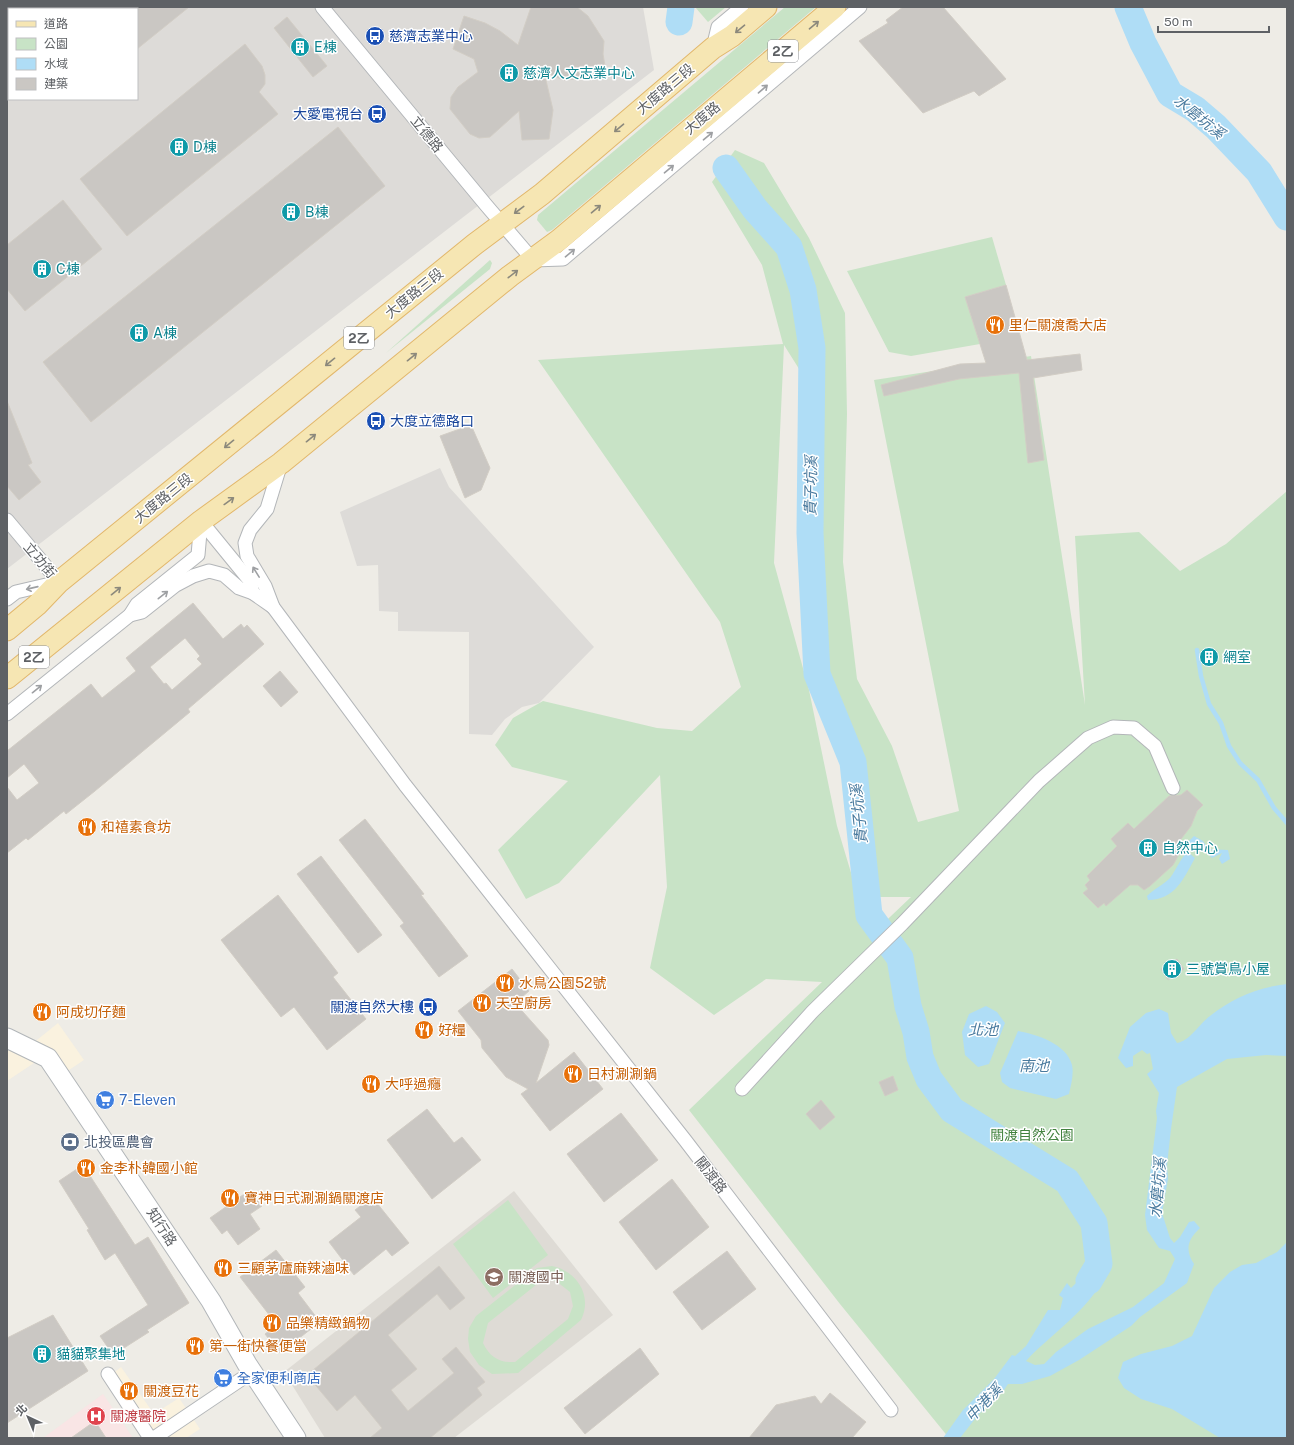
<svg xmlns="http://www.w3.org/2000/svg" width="1294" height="1445" font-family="'Public Sans','Noto Sans TC',sans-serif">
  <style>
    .commercial { fill: #faf2df }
    .industrial { fill: #dddbd8; fill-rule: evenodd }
    .education { fill: #dedbd5 }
    .medical { fill: #f9e5e5 }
    .green { fill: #c8e3c6; fill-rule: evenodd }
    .water { fill: #afddf6 }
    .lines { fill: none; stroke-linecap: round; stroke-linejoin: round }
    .stream { stroke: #afddf6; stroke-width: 4.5 }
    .river { stroke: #afddf6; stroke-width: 27 }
    .building { fill: #cac7c3; stroke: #d2cdc5; fill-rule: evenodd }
    .street-casing { stroke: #b3b6b9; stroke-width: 15 }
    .secondary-casing { stroke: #b2b6b9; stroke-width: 21 }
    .primary-casing { stroke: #e2b76b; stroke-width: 23 }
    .street { stroke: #fff; stroke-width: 13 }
    .secondary { stroke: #fff; stroke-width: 19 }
    .primary { stroke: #f6e6b3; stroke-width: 21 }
    .oneway { stroke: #8c897c }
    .oneway2 { stroke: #9ea0a3 }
    .labels { text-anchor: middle; stroke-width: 3; stroke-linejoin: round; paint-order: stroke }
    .shield { fill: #fff; stroke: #8e9093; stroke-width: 1 }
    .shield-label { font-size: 13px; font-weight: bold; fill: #5e6165 }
    .transit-label { font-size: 14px; fill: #164399; stroke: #fff; text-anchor: start }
    .culture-label { font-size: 14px; fill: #0d838f; stroke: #fff; text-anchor: start }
    .street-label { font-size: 14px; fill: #5e6165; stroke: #fff }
    .food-label { font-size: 14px; fill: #c56008; stroke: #fff; text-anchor: start }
    .shop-label { font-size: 14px; fill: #366cbe; stroke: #fff; text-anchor: start }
    .park-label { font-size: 14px; fill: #42823f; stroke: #fff }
    .service-label { font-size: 14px; fill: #4e5e75; stroke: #fff; text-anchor: start }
    .education-label { font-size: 14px; fill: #785e54; stroke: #fff; text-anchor: start }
    .health-label { font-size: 14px; fill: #be3a42; stroke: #fff; text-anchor: start }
    .water-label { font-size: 15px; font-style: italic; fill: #497a9e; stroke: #fff }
  </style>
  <rect width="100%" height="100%" fill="#eeece6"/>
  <!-- commercial -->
  <g class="commercial">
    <path d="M58,1023l26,37 -18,12 -14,-21 -45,30v-41l20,8z"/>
    <path d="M121,1367l33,47 25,-16 21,31 -14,9h-33l-42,-63z"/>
  </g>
  <!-- industrial -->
  <g class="industrial">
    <path d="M7,7h636l11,63 -647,499zM9,9h128v90h-128z"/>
    <path d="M440,468l9,19 145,160 -55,56 -17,4 -17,12 -13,16 -23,-1v-102l-71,-1v-19l-19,-1 -1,-46 -21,1 -17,-54z"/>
  </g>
  <!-- education -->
  <path class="education" d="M514,1191l99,124 -159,123h-129l-41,-66z"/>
  <!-- medical -->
  <path class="medical" d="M103,1394l30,44h-90z"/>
  <!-- green -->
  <g class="green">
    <path d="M695,7h31l-18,15z"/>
    <path d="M785,7h31l-264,223 -5,2 -10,-12 1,-5z"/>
    <path d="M735,150l29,13 45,75 36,75 2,101 -4,148 14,117 35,67 26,76 41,-11 -85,-431 157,-24 54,349 -10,-169 64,-4 41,39 46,-27 61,-53v947h-338l-109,-134 -151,-194 133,-128 -56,-3 -52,36 -64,-47 17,-81 -7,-112 -101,108 -33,16 -28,-49 70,-69 -56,-14 -17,-22 18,-27 30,-17 114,27 35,3 49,-44 -21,-65 -182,-262 245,-16 -21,-79 -50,-83zM784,345l39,62 -8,123 12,134 27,85 21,148h36l-41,39 -33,-110 -28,-136 -35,-127z"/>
    <path d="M992,237l14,48 -41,12 15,47 -69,12 -22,-4 -42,-81z"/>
    <path d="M490,260l2,3 -2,6 -104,84z"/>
    <path d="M508,1200l40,55 -55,43 -40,-54z"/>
    <path d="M552,1266c25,5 41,30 29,54l-63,53 -26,1 -13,-9 -9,-13 -2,-13 1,-11 7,-12 61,-48zM548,1280l8,1 14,11 3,14 -5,13 -53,43c-16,1 -25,-5 -32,-19l5,-20 53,-42z"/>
  </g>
  <!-- water -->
  <g class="water">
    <path d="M1194,836l9,5 5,8 20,1 2,9 -8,5 -3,-5 3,-6 -10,5 -3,-3 4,-5 -9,1 -16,-9z"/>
    <path d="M1188,852l7,6c-11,20 -20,42 -47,42l-1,-4c7,-7 16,-11 23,-18 5,-6 12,-23 18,-26z"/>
    <path d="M1287,984v72l-21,-1 -39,4 -50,28 -6,42 -4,36 1,14 -6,34 8,25 4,5 6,-6 9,-15 5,-1 6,7c-13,12 -15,22 -6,36l-7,19 -47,34 -9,9 -52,34 -29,16 -28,8h-14l-4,6 -26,25 -18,23h-17l20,-28 31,-31 18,-24 3,1 11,-10 22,-36h12l3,-12 -4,-3 8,-12 4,5 15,-15 2,-12 9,-14c5,6 11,12 10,19 -4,34 -60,71 -81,95l9,4 9,-1 12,-12 32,-23 45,-22 31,-24 11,-24 -5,-8 -11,-3 -12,-18 -2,-15 12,-97 -1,-7 3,-18 -12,-19 6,-5 -3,-16 -3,1 -5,-4 -9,6v10l-7,2 -8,-10 12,-31 16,-14 13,-4 9,4 3,20 6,10c13,-2 22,-19 33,-27 22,-18 49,-29 77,-32z"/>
    <path d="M986,1006l11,6 8,11 -16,41 -11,3 -13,-12 -3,-23 7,-18z"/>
    <path d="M1018,1031c18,3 49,13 54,34 2,9 -1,20 -3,29l-13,5 -46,-11 -8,-6 -2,-9z"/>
    <path d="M1287,1242v196h-67l-48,-29 -31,-10 -17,-11 -6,-10 5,-16 18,-8 31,-8 20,-10 22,-48 16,-16 12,-7 14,-2 21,-11z"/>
  </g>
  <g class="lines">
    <!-- stream -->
    <path class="stream" d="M1197,650l4,26 8,28 12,19 8,23 11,17 18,17 16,28 13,15"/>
    <!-- river -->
    <g class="river">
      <path d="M1128,7l15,36 27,51 25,15 21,18 43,45 28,45"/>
      <path d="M679,22l2,-15"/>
      <path d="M726,168l29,41 34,38 14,43 9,58 -2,185 7,141 36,88 16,153 31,43 8,48 8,26 4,25 9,22 23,31 115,71 27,42 5,41 -10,17"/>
    </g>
  </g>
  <!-- building -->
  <g class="building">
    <path d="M137,7h52l-52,42z"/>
    <path d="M531,7h46l11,9 16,25 -1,13 2,12 -11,8 -16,5 -14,1 -20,-8 9,38 -4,29 -27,1 -3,-29 -29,26 -11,1 -9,-4 -20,-25 1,-12 7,-10 20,-15 -4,-13 -21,-10 11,-33 21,7 15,8 18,14z"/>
    <path d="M903,7h40l63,72 -27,17 -5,-5 -51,22 -64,-72 29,-18 -2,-3z"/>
    <path d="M287,17l40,49 -14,11 -39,-49z"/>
    <path d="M245,44l17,22 3,9v9l-6,8 19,22 -151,122 -47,-57z"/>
    <path d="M338,127l47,59 -294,236 -48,-60z"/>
    <path d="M63,200l39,49 -77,62 -18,-22v-44z"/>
    <path d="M1006,285l21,75 53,-6 2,16 -49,8 11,82 -16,3 -9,-90 -60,6 -75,17 -3,-11 79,-21 26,-1 -21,-66z"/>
    <path d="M7,401l25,62 -4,2 13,17 -22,18 -12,-14z"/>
    <path d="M471,425l19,43 -9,22 -16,8 -25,-62z"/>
    <path d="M193,603l30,36 18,-15 3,4 3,-3 17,19 -76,65 2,3 -95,79 -29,23 -2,-3 -36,29 -2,-2 -19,15v-66l10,13 22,-17 -15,-19 -17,14v-27l84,-67 11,14 34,-27 -10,-13zM185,638l15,18 -3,3 5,5 -30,26 -6,-7 -2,1 -14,-17z"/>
    <path d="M280,671l18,21 -17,15 -18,-21z"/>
    <path d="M1187,790l16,15 -6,6 -6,15 -13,17 4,6 -9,16 -23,21 -6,4 -6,-5h-8l-24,21 -2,-3 -6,5 -15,-15 5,-4 -3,-4 5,-5 -3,-4 30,-30 -6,-7 17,-16 6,6 35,-33 12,-1z"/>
    <path d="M365,819l59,75 -3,1 47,61 -29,21 -39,-51 4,-3 -65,-83z"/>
    <path d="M321,856l61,79 -24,18 -61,-79z"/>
    <path d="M278,895l60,78 -5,4 33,42 -39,31 -33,-43 -13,10 -60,-77z"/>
    <path d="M1177,959l7,10 -16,11 -7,-11z"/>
    <path d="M512,969l17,22 -14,12 33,37 1,5 -13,38 38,-31 29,37 -53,42 -29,-37 7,-5 -22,-12 -24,-29 -1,-8 -23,-29z"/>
    <path d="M893,1076l5,14 -13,6 -6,-14z"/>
    <path d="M821,1100l14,17 -15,13 -14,-16z"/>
    <path d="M427,1109l27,34 8,-6 19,23 -49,39 -45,-59z"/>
    <path d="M621,1113l37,47 -54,42 -37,-48z"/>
    <path d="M83,1165l52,80 13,-8 41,66 -42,27 2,2 -36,23 -13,-19 48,-31 -33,-52 -10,7 -18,-30 2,-1 -30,-48z"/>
    <path d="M672,1179l37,48 -53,43 -37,-48z"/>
    <path d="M250,1190l12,16 -12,8 10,15 -22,16 -11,-15 -5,4 -12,-16z"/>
    <path d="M372,1197l37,46 -17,13 -6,-7 -32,26 -25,-33 32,-25 -6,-7z"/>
    <path d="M276,1250l29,37 -7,6 22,29 -40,31 -15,-19 12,-9 -37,-48z"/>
    <path d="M727,1251l29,38 -54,41 -29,-38z"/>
    <path d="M439,1266l26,32 -15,12 -13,-16 -49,41 29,34 -26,21 17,21 46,-38 -12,-14 14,-12 29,35 -8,6 5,7 -52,43h-60l12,-10 -27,-33 -18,16 -30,-36z"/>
    <path d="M53,1315l35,56 -81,52v-85z"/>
    <path d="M640,1348l19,26 -74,60 -21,-26z"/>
    <path d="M830,1393l36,29 -14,16h-103l27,-33 39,-9 6,8z"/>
    <path d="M95,1421l11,17h-35z"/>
  </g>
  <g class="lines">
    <!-- street casing -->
    <g class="street-casing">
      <g id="street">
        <path d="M322,7l164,198 47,55 30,-1 297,-252"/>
        <path d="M713,48l5,-21 24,-20"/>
        <path d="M281,463l-14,46 -17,21 -5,13 2,13 18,30 8,21 132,178 280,355 206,270"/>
        <path d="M7,520l52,62 -43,10 -9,7"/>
        <path d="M201,521l49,60 3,12"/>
        <path d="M130,615l12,-3 34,-27 17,-9 16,-5 15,4 15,13 14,5 20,14"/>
        <path d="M7,714l123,-99 7,-11 61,-49 3,-34"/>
        <path d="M742,1089l71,-78 89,-87 137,-143 49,-43 25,-11 21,1 21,18 18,42"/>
        <path d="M108,1374l42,64"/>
        <path d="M154,1438l98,-66"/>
      </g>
    </g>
    <!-- secondary casing -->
    <g class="secondary-casing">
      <path id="secondary" d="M7,1038l41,20 163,243 36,63 49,74"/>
    </g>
    <!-- primary casing -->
    <g class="primary-casing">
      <g id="primary">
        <path d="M7,630l30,-25 22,-23 416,-338 67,-50 171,-146 19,-12 34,-29"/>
        <path d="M7,678l194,-157 80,-58 229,-187 49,-36 276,-233"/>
      </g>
    </g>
    <!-- street -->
    <use href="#street" class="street"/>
    <!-- secondary -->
    <use href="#secondary" class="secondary"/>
    <!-- primary -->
    <use href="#primary" class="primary"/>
  </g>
  <!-- one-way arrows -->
  <defs><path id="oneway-shaft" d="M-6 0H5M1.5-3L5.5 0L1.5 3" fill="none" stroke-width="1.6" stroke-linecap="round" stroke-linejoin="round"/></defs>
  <g class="oneway">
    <use href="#oneway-shaft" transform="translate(814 25) rotate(-40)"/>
    <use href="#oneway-shaft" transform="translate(740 29) rotate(140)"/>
    <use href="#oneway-shaft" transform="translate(619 128) rotate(140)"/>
    <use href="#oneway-shaft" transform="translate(596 209) rotate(-40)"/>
    <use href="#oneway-shaft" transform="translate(519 210) rotate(143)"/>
    <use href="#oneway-shaft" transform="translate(513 274) rotate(-38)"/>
    <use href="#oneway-shaft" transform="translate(412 357) rotate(-39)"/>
    <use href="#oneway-shaft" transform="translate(330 362) rotate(141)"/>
    <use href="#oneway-shaft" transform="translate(311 438) rotate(-39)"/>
    <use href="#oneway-shaft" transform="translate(229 444) rotate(141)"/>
    <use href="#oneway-shaft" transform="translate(229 501) rotate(-36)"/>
    <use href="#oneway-shaft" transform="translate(116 591) rotate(-39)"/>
  </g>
  <g class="oneway2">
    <use href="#oneway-shaft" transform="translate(763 89) rotate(-41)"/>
    <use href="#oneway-shaft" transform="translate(708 136) rotate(-40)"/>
    <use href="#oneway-shaft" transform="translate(669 169) rotate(-40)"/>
    <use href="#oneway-shaft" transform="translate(570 253) rotate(-40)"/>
    <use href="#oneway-shaft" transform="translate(256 572) rotate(-122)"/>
    <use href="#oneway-shaft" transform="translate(32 588) rotate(167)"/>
    <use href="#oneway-shaft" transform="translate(163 595) rotate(-38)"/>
    <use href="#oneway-shaft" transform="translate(37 689) rotate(-39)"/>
  </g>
  <!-- icons -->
  <defs>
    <g id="bus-disc" transform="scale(1)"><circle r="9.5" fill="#1a4fb4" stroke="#fff"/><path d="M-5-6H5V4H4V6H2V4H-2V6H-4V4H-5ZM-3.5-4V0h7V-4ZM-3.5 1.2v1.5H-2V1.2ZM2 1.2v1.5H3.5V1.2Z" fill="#fff"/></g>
    <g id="building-disc" transform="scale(1)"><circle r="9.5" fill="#0f9aa8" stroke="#fff"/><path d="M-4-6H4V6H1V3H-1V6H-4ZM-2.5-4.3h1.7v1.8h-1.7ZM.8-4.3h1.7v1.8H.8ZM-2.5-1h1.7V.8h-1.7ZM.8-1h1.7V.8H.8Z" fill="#fff"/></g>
    <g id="restaurant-disc" transform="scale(1)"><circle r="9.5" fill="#e8710a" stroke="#fff"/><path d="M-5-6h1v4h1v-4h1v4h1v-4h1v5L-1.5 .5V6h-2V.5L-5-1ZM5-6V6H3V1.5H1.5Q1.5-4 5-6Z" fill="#fff"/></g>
    <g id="supermarket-disc" transform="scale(1)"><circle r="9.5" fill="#3f7fe0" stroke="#fff"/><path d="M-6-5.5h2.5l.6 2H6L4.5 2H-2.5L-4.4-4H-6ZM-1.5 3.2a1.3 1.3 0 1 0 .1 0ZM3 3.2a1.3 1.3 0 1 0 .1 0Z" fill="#fff"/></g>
    <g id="bank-disc" transform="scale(1)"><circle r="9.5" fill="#5c6f8a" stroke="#fff"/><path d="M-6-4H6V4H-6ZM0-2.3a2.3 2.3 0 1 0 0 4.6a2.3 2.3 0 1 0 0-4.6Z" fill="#fff"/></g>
    <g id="school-disc" transform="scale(1)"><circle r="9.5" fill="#8d6e63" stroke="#fff"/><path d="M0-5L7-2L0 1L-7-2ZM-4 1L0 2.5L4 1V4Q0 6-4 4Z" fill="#fff"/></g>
    <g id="hospital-disc" transform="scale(1)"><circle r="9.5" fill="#e0444e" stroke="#fff"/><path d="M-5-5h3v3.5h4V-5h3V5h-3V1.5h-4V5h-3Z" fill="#fff"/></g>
  </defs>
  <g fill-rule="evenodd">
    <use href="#bus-disc" x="375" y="36"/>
    <use href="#building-disc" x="300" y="47"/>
    <use href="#building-disc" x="509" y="73"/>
    <use href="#bus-disc" x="377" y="114"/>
    <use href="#building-disc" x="179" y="147"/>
    <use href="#building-disc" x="291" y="212"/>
    <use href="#building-disc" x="42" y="269"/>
    <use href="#restaurant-disc" x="995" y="325"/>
    <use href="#building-disc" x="139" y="333"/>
    <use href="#bus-disc" x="376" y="421"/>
    <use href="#building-disc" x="1209" y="657"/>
    <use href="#restaurant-disc" x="87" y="827"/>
    <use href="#building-disc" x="1148" y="848"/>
    <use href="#building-disc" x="1172" y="969"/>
    <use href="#restaurant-disc" x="505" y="983"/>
    <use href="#restaurant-disc" x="482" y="1003"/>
    <use href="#bus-disc" x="428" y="1007"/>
    <use href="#restaurant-disc" x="42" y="1012"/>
    <use href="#restaurant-disc" x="424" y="1030"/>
    <use href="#restaurant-disc" x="573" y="1074"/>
    <use href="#restaurant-disc" x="371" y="1084"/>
    <use href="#supermarket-disc" x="105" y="1100"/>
    <use href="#bank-disc" x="70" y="1142"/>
    <use href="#restaurant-disc" x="86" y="1168"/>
    <use href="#restaurant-disc" x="230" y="1198"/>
    <use href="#restaurant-disc" x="223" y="1268"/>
    <use href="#school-disc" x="494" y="1277"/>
    <use href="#restaurant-disc" x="272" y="1323"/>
    <use href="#restaurant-disc" x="195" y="1346"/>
    <use href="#building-disc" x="42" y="1354"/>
    <use href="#supermarket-disc" x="223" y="1378"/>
    <use href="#restaurant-disc" x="129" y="1391"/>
    <use href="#hospital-disc" x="96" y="1416"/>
  </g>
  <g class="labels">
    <!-- shield labels -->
    <g class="shield">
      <rect x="768" y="40" width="30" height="22" rx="3"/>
      <rect x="344" y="327" width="30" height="22" rx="3"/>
      <rect x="19" y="646" width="30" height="22" rx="3"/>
    </g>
    <g class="shield-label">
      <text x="783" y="56">2乙</text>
      <text x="359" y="343">2乙</text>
      <text x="34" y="662">2乙</text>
    </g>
    <!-- transit labels -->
    <g class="transit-label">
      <text x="389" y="41">慈濟志業中心</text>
      <text x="363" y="119" text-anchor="end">大愛電視台</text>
      <text x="390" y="426">大度立德路口</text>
      <text x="414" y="1012" text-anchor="end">關渡自然大樓</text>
    </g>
    <!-- culture labels -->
    <g class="culture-label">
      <text x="314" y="52">E棟</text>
      <text x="523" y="78">慈濟人文志業中心</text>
      <text x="193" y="152">D棟</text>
      <text x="305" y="217">B棟</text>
      <text x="56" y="274">C棟</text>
      <text x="153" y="338">A棟</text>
      <text x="1223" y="662">網室</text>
      <text x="1162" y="853">自然中心</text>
      <text x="1186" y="974">三號賞鳥小屋</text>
      <text x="56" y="1359">貓貓聚集地</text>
    </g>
    <!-- street labels -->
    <g class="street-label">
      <text transform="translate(665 89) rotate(-40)" y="5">大度路三段</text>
      <text transform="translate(702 118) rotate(-40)" y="5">大度路</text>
      <text transform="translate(427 134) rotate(51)" y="5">立德路</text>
      <text transform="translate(414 293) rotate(-39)" y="5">大度路三段</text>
      <text transform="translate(163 498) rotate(-39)" y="5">大度路三段</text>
      <text transform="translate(40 560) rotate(50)" y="5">立功街</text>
      <text transform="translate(711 1175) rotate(52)" y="5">關渡路</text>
      <text transform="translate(162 1227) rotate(57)" y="5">知行路</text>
    </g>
    <!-- food labels -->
    <g class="food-label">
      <text x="1009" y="330">里仁關渡喬大店</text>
      <text x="101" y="832">和禧素食坊</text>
      <text x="519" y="988">水鳥公園52號</text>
      <text x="496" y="1008">天空廚房</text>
      <text x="56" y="1017">阿成切仔麵</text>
      <text x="438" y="1035">好糧</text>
      <text x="587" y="1079">日村涮涮鍋</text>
      <text x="385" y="1089">大呼過癮</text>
      <text x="100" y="1173">金李朴韓國小館</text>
      <text x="244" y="1203">寶神日式涮涮鍋關渡店</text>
      <text x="237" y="1273">三顧茅廬麻辣滷味</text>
      <text x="286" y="1328">品樂精緻鍋物</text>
      <text x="209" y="1351">第一街快餐便當</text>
      <text x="143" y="1396">關渡豆花</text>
    </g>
    <!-- shop labels -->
    <g class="shop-label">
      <text x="119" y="1105">7-Eleven</text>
      <text x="237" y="1383">全家便利商店</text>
    </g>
    <!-- park labels -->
    <g class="park-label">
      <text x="1032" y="1140">關渡自然公園</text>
    </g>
    <!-- service labels -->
    <g class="service-label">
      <text x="84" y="1147">北投區農會</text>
    </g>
    <!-- education labels -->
    <g class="education-label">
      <text x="508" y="1282">關渡國中</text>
    </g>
    <!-- health labels -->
    <g class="health-label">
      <text x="110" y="1421">關渡醫院</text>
    </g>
    <!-- water labels -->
    <g class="water-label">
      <text transform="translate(1199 117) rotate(39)" y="5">水磨坑溪</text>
      <text transform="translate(811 486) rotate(-89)" y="5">貴子坑溪</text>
      <text transform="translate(859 814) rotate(-96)" y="5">貴子坑溪</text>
      <text x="983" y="1035">北池</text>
      <text x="1034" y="1071">南池</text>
      <text transform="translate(1158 1188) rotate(-85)" y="5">水磨坑溪</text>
      <text transform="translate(984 1403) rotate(-46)" y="5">中港溪</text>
    </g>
  </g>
  <!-- border -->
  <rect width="1294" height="1445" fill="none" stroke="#5e6165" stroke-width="16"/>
  <!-- legend -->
  <rect x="8" y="8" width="130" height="92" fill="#ffffff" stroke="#bfc0c1"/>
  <rect x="16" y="21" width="20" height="6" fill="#f6e6b3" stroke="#bfc0c1"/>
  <text x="44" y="28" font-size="12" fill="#5e6165">道路</text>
  <rect x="16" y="38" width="20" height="12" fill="#c8e3c6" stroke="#bfc0c1"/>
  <text x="44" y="48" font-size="12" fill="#5e6165">公園</text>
  <rect x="16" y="58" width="20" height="12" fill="#afddf6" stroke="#bfc0c1"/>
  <text x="44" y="68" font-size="12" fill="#5e6165">水域</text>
  <rect x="16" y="78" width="20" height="12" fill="#cac7c3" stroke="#bfc0c1"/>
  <text x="44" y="88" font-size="12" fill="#5e6165">建築</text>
  <!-- north arrow -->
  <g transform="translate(28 1417) rotate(316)" stroke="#ffffff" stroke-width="3" paint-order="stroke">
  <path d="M0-3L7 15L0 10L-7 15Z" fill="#5e6165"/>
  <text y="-6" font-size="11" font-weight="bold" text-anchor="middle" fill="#5e6165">北</text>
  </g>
  <!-- scale -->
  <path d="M1158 26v6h111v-6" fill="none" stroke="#5e6165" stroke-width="2"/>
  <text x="1164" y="26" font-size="12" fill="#5e6165" stroke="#ffffff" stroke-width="3" paint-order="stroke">50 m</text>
</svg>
